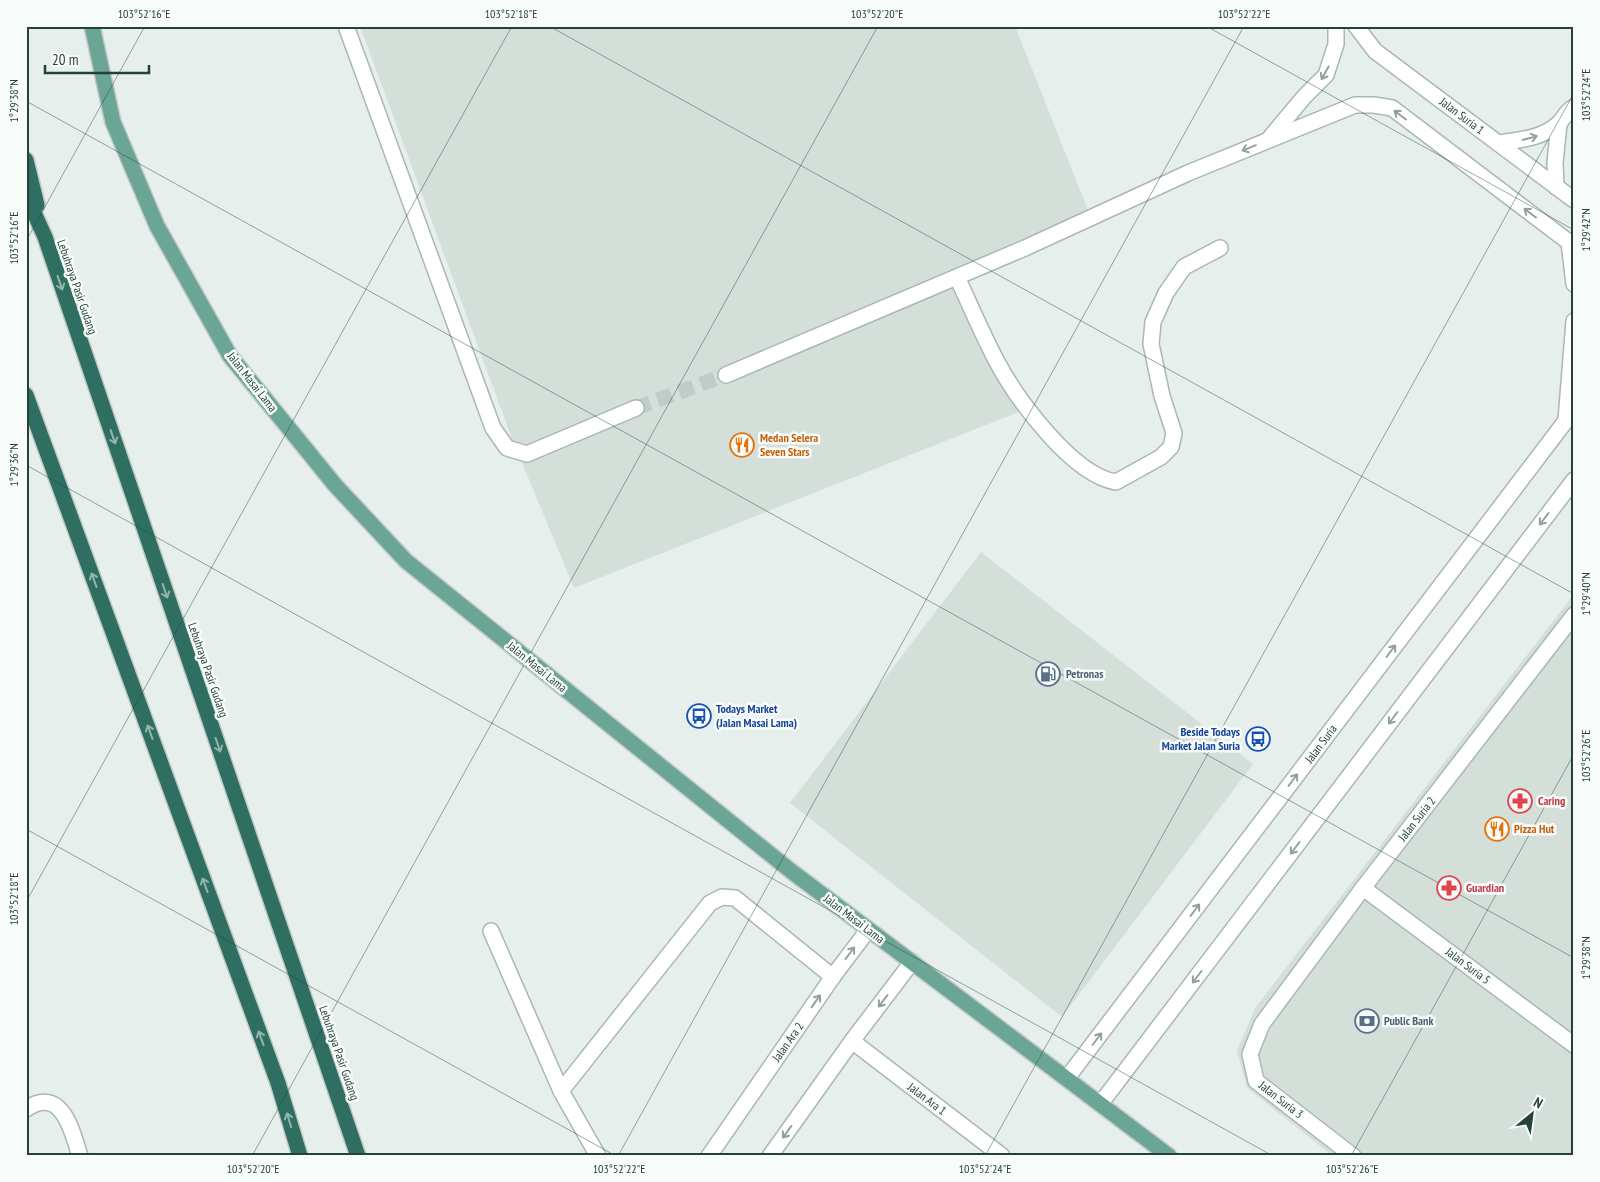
<svg xmlns="http://www.w3.org/2000/svg" width="1600" height="1182" font-family="'PT Sans Narrow',sans-serif">
  <style>
    .built { fill: #d4dfda }
    .lines { fill: none; stroke-linecap: round; stroke-linejoin: round }
    .minor-tunnel { stroke: #bfccc8; stroke-width: 15; stroke-dasharray: 15 8; stroke-linecap: butt }
    .minor-casing { stroke: #a8b8b2; stroke-width: 18 }
    .major-casing { stroke: #c2cac8; stroke-width: 18 }
    .highway-casing { stroke: #c2cac8; stroke-width: 18 }
    .minor { stroke: #fff; stroke-width: 15 }
    .major { stroke: #6aa596; stroke-width: 15 }
    .highway { stroke: #2f6f62; stroke-width: 15 }
    .oneway { stroke: #92a09c }
    .oneway2 { stroke: #93b5ae }
    .ticks { fill: none; stroke: #24423a; stroke-width: 1; stroke-opacity: 0.45 }
    .labels { text-anchor: middle; stroke-width: 5; stroke-linejoin: round; paint-order: stroke }
    .street-label { font-size: 12px; fill: #24423a; stroke: #f7fbf9 }
    .food-label { font-size: 12px; font-weight: bold; fill: #c56008; stroke: #f7fbf9; text-anchor: start }
    .service-label { font-size: 12px; font-weight: bold; fill: #4e5e75; stroke: #f7fbf9; text-anchor: start }
    .transit-label { font-size: 12px; font-weight: bold; fill: #164399; stroke: #f7fbf9; text-anchor: start }
    .health-label { font-size: 12px; font-weight: bold; fill: #be3a42; stroke: #f7fbf9; text-anchor: start }
    .neatline { fill: none; stroke: #24423a; stroke-width: 2 }
    .ticks-label { font-size: 12px; text-anchor: middle; fill: #24423a }
  </style>
  <rect width="100%" height="100%" fill="#e6efeb"/>
  <!-- built -->
  <g class="built">
    <path d="M360,26h655l73,184 -128,57 47,99 14,45 -447,177 -63,-152z"/>
    <path d="M981,552l272,212 -191,253 -272,-214z"/>
    <path d="M1574,594v562h-241l-86,-68 -10,-37 18,-43z"/>
  </g>
  <g class="lines">
    <!-- minor-tunnel -->
    <path class="minor-tunnel" d="M636,408l90,-33"/>
    <!-- minor casing -->
    <g class="minor-casing">
      <g id="minor">
        <path d="M346,26l147,402 14,20 20,6 109,-46"/>
        <path d="M1356,26l19,25 199,149"/>
        <path d="M1269,139l35,-42 22,-22 10,-31v-18"/>
        <path d="M1498,143c20,-3 43,-4 60,-19 7,-6 7,-12 16,-17"/>
        <path d="M1556,187l-1,-24 4,-39"/>
        <path d="M1569,242l5,42"/>
        <path d="M957,277c13,28 25,56 39,83 20,38 76,115 120,122l45,-25 10,-10 3,-14 -12,-37 -11,-52 2,-22 13,-29 18,-26 36,-19"/>
        <path d="M726,375l299,-127 163,-75 167,-68h19l18,3 182,138"/>
        <path d="M1566,420l8,-99"/>
        <path d="M1363,888l211,157"/>
        <path d="M491,931l70,160 37,65"/>
        <path d="M852,1041l150,115"/>
        <path d="M1067,1078l507,-668"/>
        <path d="M561,1091l149,-188 12,-6 13,1 98,79"/>
        <path d="M1101,1103l473,-623"/>
        <path d="M26,1109c36,-24 46,22 54,47"/>
        <path d="M709,1156l125,-181 34,-45"/>
        <path d="M770,1156l82,-115 60,-79"/>
        <path d="M1353,1156l-97,-75 -6,-27 12,-30 101,-136 211,-273"/>
      </g>
    </g>
    <!-- major casing -->
    <g class="major-casing">
      <path id="major" d="M92,26l21,96 44,104 73,130 105,129 71,76 385,310 378,285"/>
    </g>
    <!-- highway casing -->
    <g class="highway-casing">
      <g id="highway">
        <path d="M26,160l11,45"/>
        <path d="M26,195l19,42 313,919"/>
        <path d="M26,395l252,688 22,73"/>
      </g>
    </g>
    <!-- minor -->
    <use href="#minor" class="minor"/>
    <!-- major -->
    <use href="#major" class="major"/>
    <!-- highway -->
    <use href="#highway" class="highway"/>
  </g>
  <!-- one-way arrows -->
  <defs><path id="oneway-shaft" d="M-6 0H5M1.5-3L5.5 0L1.5 3" fill="none" stroke-width="1.6" stroke-linecap="round" stroke-linejoin="round" transform="scale(1.25)"/></defs>
  <g class="oneway">
    <use href="#oneway-shaft" transform="translate(1325 73) rotate(119)"/>
    <use href="#oneway-shaft" transform="translate(1400 115) rotate(-143)"/>
    <use href="#oneway-shaft" transform="translate(1530 138) rotate(-15)"/>
    <use href="#oneway-shaft" transform="translate(1249 148) rotate(158)"/>
    <use href="#oneway-shaft" transform="translate(1530 213) rotate(-143)"/>
    <use href="#oneway-shaft" transform="translate(1544 519) rotate(127)"/>
    <use href="#oneway-shaft" transform="translate(1391 651) rotate(-53)"/>
    <use href="#oneway-shaft" transform="translate(1393 718) rotate(127)"/>
    <use href="#oneway-shaft" transform="translate(1293 780) rotate(-53)"/>
    <use href="#oneway-shaft" transform="translate(1295 848) rotate(127)"/>
    <use href="#oneway-shaft" transform="translate(1195 910) rotate(-53)"/>
    <use href="#oneway-shaft" transform="translate(850 953) rotate(-53)"/>
    <use href="#oneway-shaft" transform="translate(1197 977) rotate(127)"/>
    <use href="#oneway-shaft" transform="translate(816 1001) rotate(-55)"/>
    <use href="#oneway-shaft" transform="translate(883 1001) rotate(127)"/>
    <use href="#oneway-shaft" transform="translate(1097 1039) rotate(-53)"/>
    <use href="#oneway-shaft" transform="translate(787 1132) rotate(126)"/>
  </g>
  <g class="oneway2">
    <use href="#oneway-shaft" transform="translate(60 283) rotate(71)"/>
    <use href="#oneway-shaft" transform="translate(113 437) rotate(71)"/>
    <use href="#oneway-shaft" transform="translate(94 580) rotate(-110)"/>
    <use href="#oneway-shaft" transform="translate(165 591) rotate(71)"/>
    <use href="#oneway-shaft" transform="translate(150 732) rotate(-110)"/>
    <use href="#oneway-shaft" transform="translate(218 745) rotate(71)"/>
    <use href="#oneway-shaft" transform="translate(205 885) rotate(-110)"/>
    <use href="#oneway-shaft" transform="translate(261 1038) rotate(-110)"/>
    <use href="#oneway-shaft" transform="translate(289 1120) rotate(-107)"/>
  </g>
  <!-- ticks -->
  <path class="ticks" d="M549,26l1025,568M1206,26l368,204M26,101l1548,857M26,241l119,-215M26,465l1247,691M26,829l590,327M26,902l486,-876M252,1156l626,-1130M618,1156l626,-1130M985,1156l589,-1063M1351,1156l223,-402"/>
  <!-- icons -->
  <defs>
    <g id="restaurant-ring" transform="scale(1.25)"><circle r="9.5" fill="#f7fbf9" stroke="#e8710a" stroke-width="1.5"/><path d="M-5-6h1v4h1v-4h1v4h1v-4h1v5L-1.5 .5V6h-2V.5L-5-1ZM5-6V6H3V1.5H1.5Q1.5-4 5-6Z" fill="#e8710a"/></g>
    <g id="fuel-ring" transform="scale(1.25)"><circle r="9.5" fill="#f7fbf9" stroke="#5c6f8a" stroke-width="1.5"/><path d="M-5.5-6h7V0h2V4h1.3V-2.5L3-4.5l.8-.8L6-3V5H2.5V1h-1V6h-7ZM-4.2-4.7v3.2H.2V-4.7Z" fill="#5c6f8a"/></g>
    <g id="bus-ring" transform="scale(1.25)"><circle r="9.5" fill="#f7fbf9" stroke="#1a4fb4" stroke-width="1.5"/><path d="M-5-6H5V4H4V6H2V4H-2V6H-4V4H-5ZM-3.5-4V0h7V-4ZM-3.5 1.2v1.5H-2V1.2ZM2 1.2v1.5H3.5V1.2Z" fill="#1a4fb4"/></g>
    <g id="pharmacy-ring" transform="scale(1.25)"><circle r="9.5" fill="#f7fbf9" stroke="#e0444e" stroke-width="1.5"/><path d="M-2-6h4v4h4v4h-4v4h-4v-4h-4v-4h4Z" fill="#e0444e"/></g>
    <g id="bank-ring" transform="scale(1.25)"><circle r="9.5" fill="#f7fbf9" stroke="#5c6f8a" stroke-width="1.5"/><path d="M-6-4H6V4H-6ZM0-2.3a2.3 2.3 0 1 0 0 4.6a2.3 2.3 0 1 0 0-4.6Z" fill="#5c6f8a"/></g>
  </defs>
  <g fill-rule="evenodd">
    <use href="#restaurant-ring" x="742" y="445"/>
    <use href="#fuel-ring" x="1048" y="674"/>
    <use href="#bus-ring" x="699" y="716"/>
    <use href="#bus-ring" x="1258" y="739"/>
    <use href="#pharmacy-ring" x="1520" y="801"/>
    <use href="#restaurant-ring" x="1497" y="829"/>
    <use href="#pharmacy-ring" x="1449" y="888"/>
    <use href="#bank-ring" x="1367" y="1021"/>
  </g>
  <g class="labels">
    <!-- street labels -->
    <g class="street-label">
      <text transform="translate(1462 116) rotate(37)" y="4">Jalan Suria 1</text>
      <text transform="translate(77 287) rotate(71)" y="4">Lebuhraya Pasir Gudang</text>
      <text transform="translate(252 382) rotate(52)" y="4">Jalan Masai Lama</text>
      <text transform="translate(537 667) rotate(39)" y="4">Jalan Masai Lama</text>
      <text transform="translate(208 670) rotate(71)" y="4">Lebuhraya Pasir Gudang</text>
      <text transform="translate(1321 744) rotate(-53)" y="4">Jalan Suria</text>
      <text transform="translate(1417 819) rotate(-52)" y="4">Jalan Suria 2</text>
      <text transform="translate(854 919) rotate(37)" y="4">Jalan Masai Lama</text>
      <text transform="translate(1468 966) rotate(37)" y="4">Jalan Suria 5</text>
      <text transform="translate(788 1042) rotate(-55)" y="4">Jalan Ara 2</text>
      <text transform="translate(339 1053) rotate(71)" y="4">Lebuhraya Pasir Gudang</text>
      <text transform="translate(927 1099) rotate(37)" y="4">Jalan Ara 1</text>
      <text transform="translate(1281 1100) rotate(38)" y="4">Jalan Suria 3</text>
    </g>
    <!-- food labels -->
    <g class="food-label">
      <text x="760" y="442">Medan Selera<tspan x="760" dy="14">Seven Stars</tspan></text>
      <text x="1514" y="833">Pizza Hut</text>
    </g>
    <!-- service labels -->
    <g class="service-label">
      <text x="1066" y="678">Petronas</text>
      <text x="1384" y="1025">Public Bank</text>
    </g>
    <!-- transit labels -->
    <g class="transit-label">
      <text x="716" y="713">Todays Market<tspan x="716" dy="14">(Jalan Masai Lama)</tspan></text>
      <text x="1240" y="736" text-anchor="end">Beside Todays<tspan x="1240" dy="14">Market Jalan Suria</tspan></text>
    </g>
    <!-- health labels -->
    <g class="health-label">
      <text x="1538" y="805">Caring</text>
      <text x="1466" y="892">Guardian</text>
    </g>
  </g>
  <!-- border -->
  <rect width="1600" height="1182" fill="none" stroke="#f7fbf9" stroke-width="55"/>
  <!-- north arrow -->
  <g transform="translate(1532 1114) rotate(29)" stroke="#f7fbf9" stroke-width="4" paint-order="stroke">
  <path d="M0-4L9 19L0 12L-9 19Z" fill="#24423a"/>
  <text y="-8" font-size="14" font-weight="bold" text-anchor="middle" fill="#24423a">N</text>
  </g>
  <!-- scale -->
  <path d="M45 65v8h104v-8" fill="none" stroke="#24423a" stroke-width="2.5"/>
  <text x="52" y="65" font-size="15" fill="#24423a" stroke="#f7fbf9" stroke-width="4" paint-order="stroke">20 m</text>
  <rect x="28" y="28" width="1544" height="1126" class="neatline"/>
  <g class="ticks-label">
    <text x="144" y="18">103°52'16"E</text>
    <text x="511" y="18">103°52'18"E</text>
    <text x="877" y="18">103°52'20"E</text>
    <text x="1244" y="18">103°52'22"E</text>
    <text transform="translate(1586 95) rotate(-90)" y="4">103°52'24"E</text>
    <text transform="translate(14 101) rotate(-90)" y="4">1°29'38"N</text>
    <text transform="translate(1586 230) rotate(-90)" y="4">1°29'42"N</text>
    <text transform="translate(14 238) rotate(-90)" y="4">103°52'16"E</text>
    <text transform="translate(14 465) rotate(-90)" y="4">1°29'36"N</text>
    <text transform="translate(1586 594) rotate(-90)" y="4">1°29'40"N</text>
    <text transform="translate(1586 756) rotate(-90)" y="4">103°52'26"E</text>
    <text transform="translate(14 899) rotate(-90)" y="4">103°52'18"E</text>
    <text transform="translate(1586 958) rotate(-90)" y="4">1°29'38"N</text>
    <text x="253" y="1173">103°52'20"E</text>
    <text x="619" y="1173">103°52'22"E</text>
    <text x="985" y="1173">103°52'24"E</text>
    <text x="1352" y="1173">103°52'26"E</text>
  </g>
</svg>
